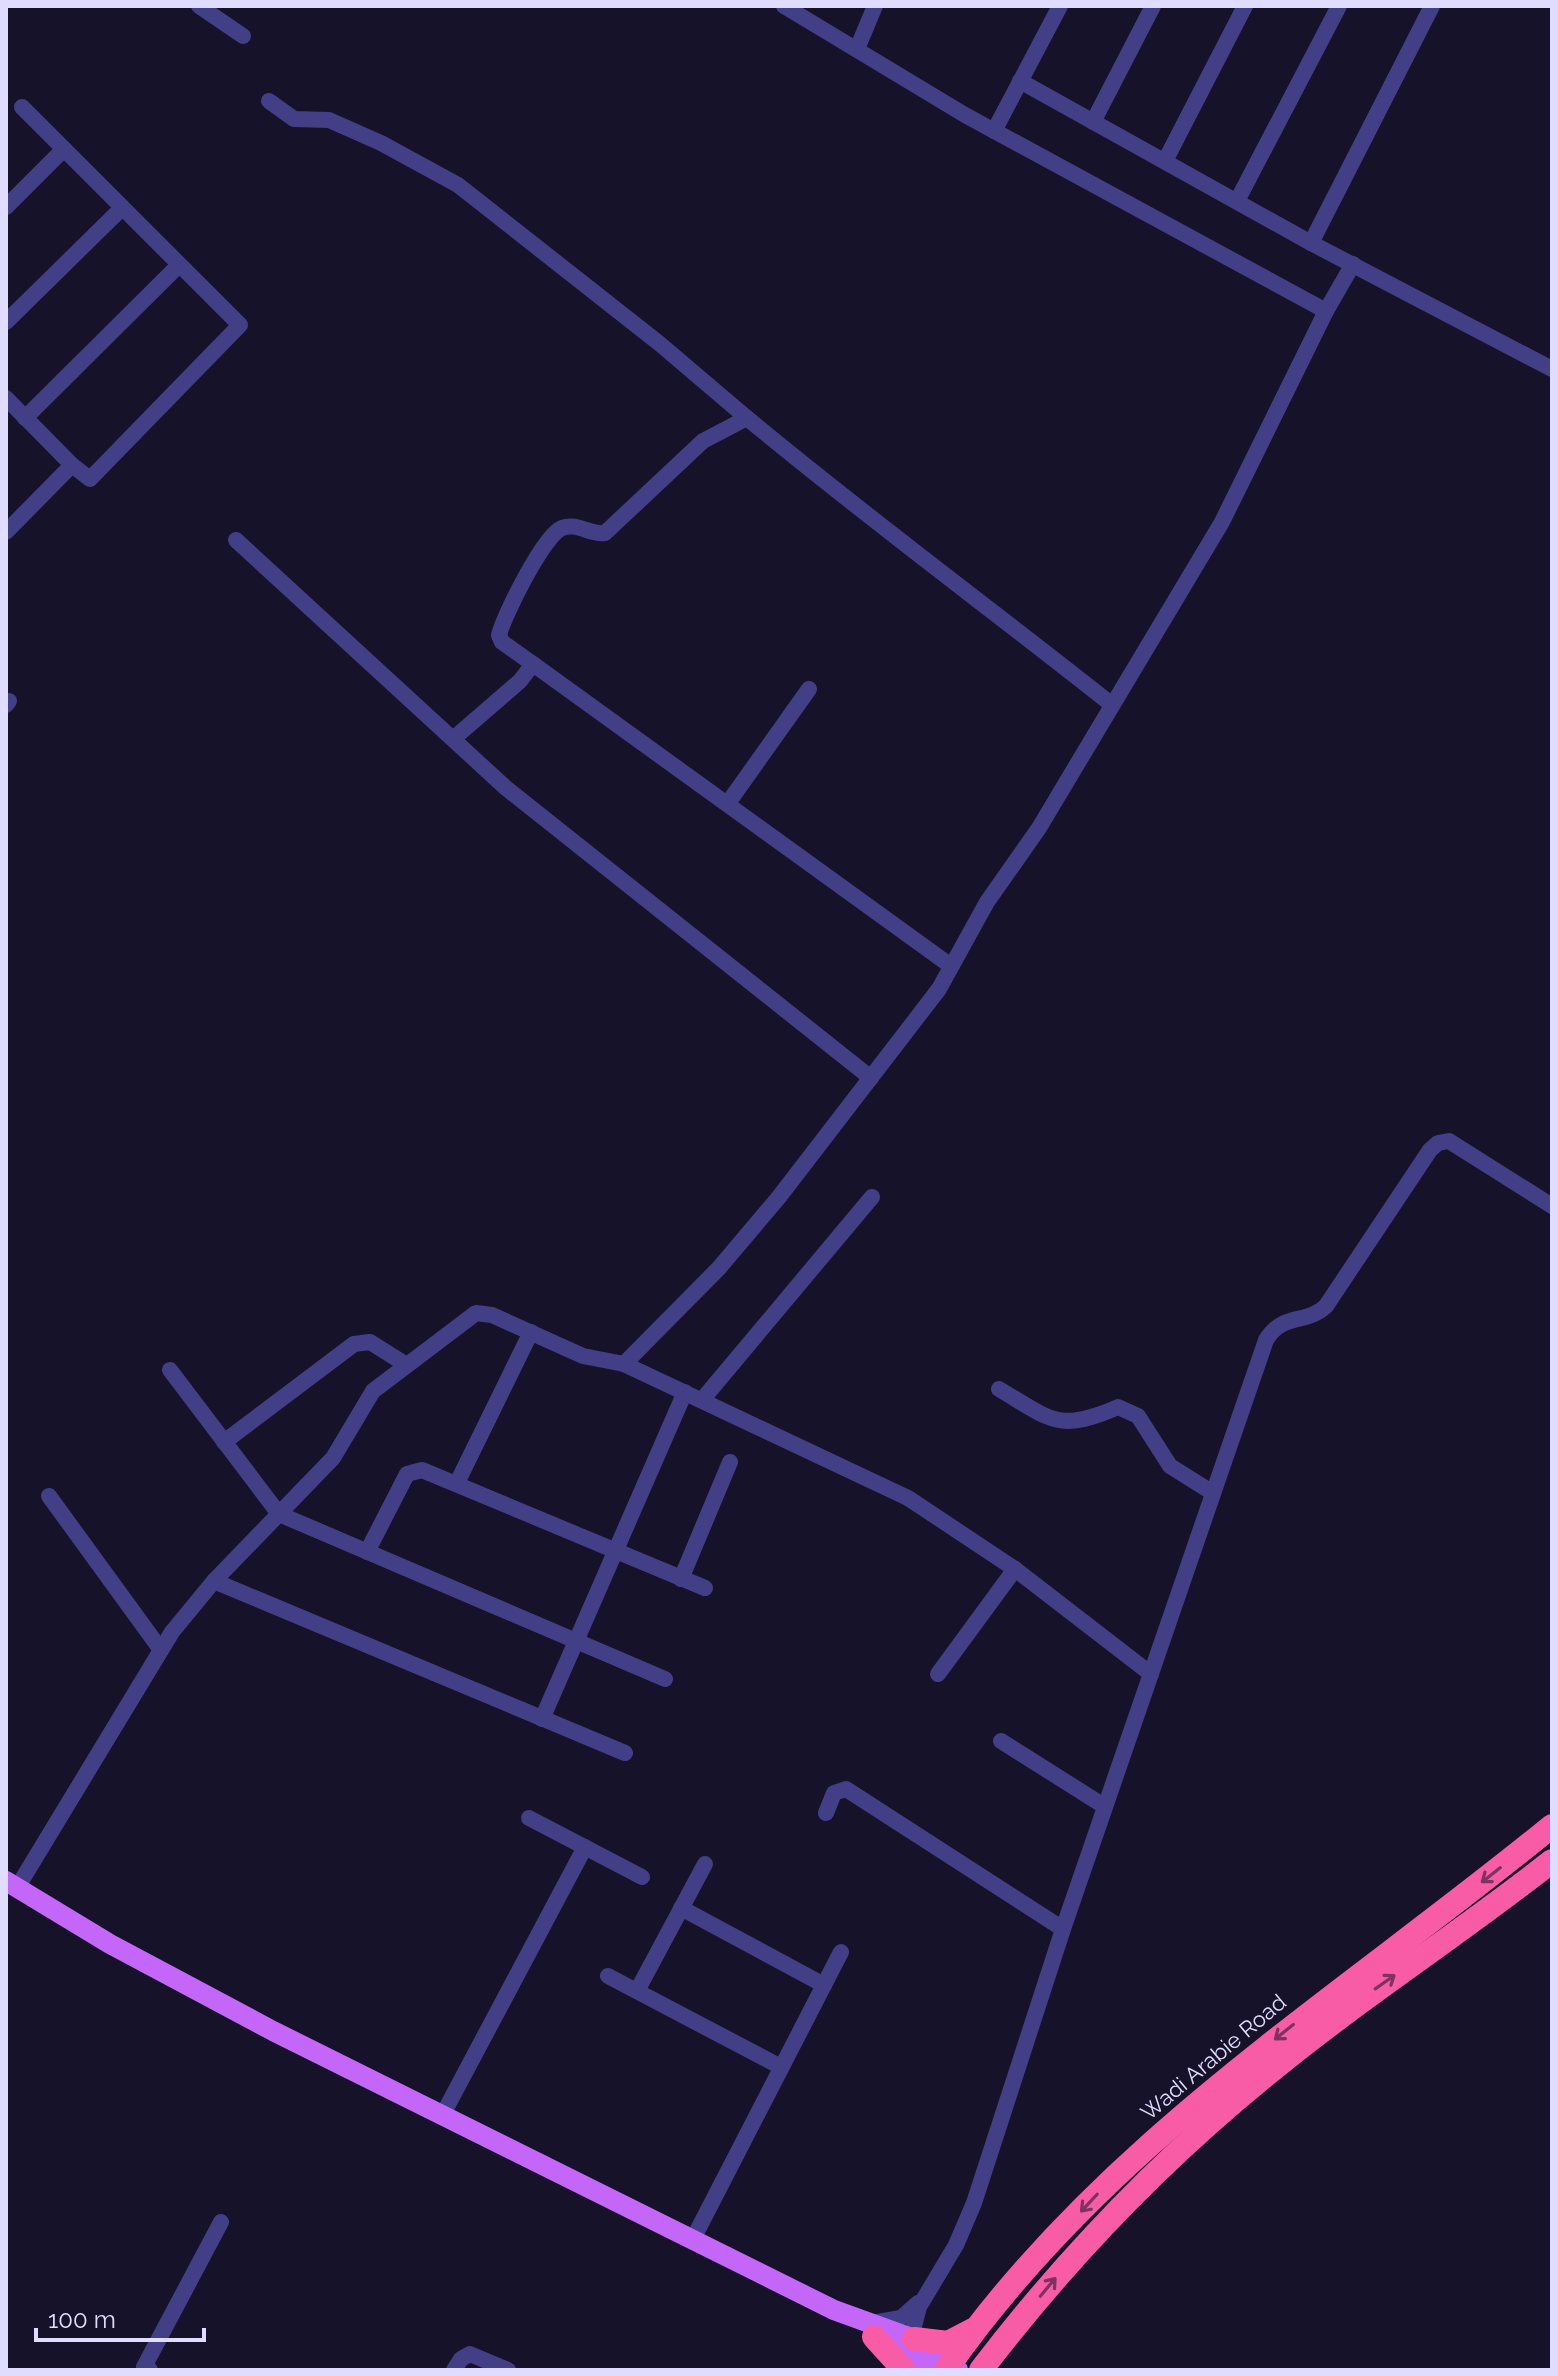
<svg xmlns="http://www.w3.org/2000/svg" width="1558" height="2376" font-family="Raleway,sans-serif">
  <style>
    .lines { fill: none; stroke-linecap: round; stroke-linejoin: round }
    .minor { stroke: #423f87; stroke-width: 16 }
    .major { stroke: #c467f9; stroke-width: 20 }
    .highway { stroke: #f95ca6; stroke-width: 24 }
    .oneway { stroke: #7c3362 }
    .labels { text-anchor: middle; stroke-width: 7; stroke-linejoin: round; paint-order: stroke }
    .street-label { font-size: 22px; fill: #e0dcfe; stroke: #16122a }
  </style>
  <rect width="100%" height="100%" fill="#16122a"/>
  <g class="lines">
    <!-- minor -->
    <g class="minor">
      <path d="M199,6l44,30"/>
      <path d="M857,49l18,-43"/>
      <path d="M1020,81l291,162 241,126"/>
      <path d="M269,101l25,18 35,1 52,23 77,42 202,159 87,74 -44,23 -98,92c-15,2 -28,-11 -43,-5 -18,7 -58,87 -63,107l3,7 31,22"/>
      <path d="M22,107l218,218 -150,154 -18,-14"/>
      <path d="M1093,122l60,-116"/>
      <path d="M994,131l66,-125"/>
      <path d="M1165,161l80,-155"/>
      <path d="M1237,201l102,-195"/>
      <path d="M6,207l58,-58"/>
      <path d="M1311,243l121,-237"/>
      <path d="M1326,311l27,-47"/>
      <path d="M6,322l116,-114"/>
      <path d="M6,398l66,67 -66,67"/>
      <path d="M25,418l154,-153"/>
      <path d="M747,418c119,99 243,190 364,286"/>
      <path d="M236,540l270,248 365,290"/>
      <path d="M6,705l3,-4"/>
      <path d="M453,739l67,-58 13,-17 418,302"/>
      <path d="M728,803l81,-114"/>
      <path d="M624,1364l95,-96 60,-71 160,-208 48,-87 52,-74 183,-306 104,-211 -361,-196 -181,-109"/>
      <path d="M170,1370l109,144 386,165"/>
      <path d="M999,1389c52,31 60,44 119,18l20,9 32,50 43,27"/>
      <path d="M702,1400l170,-203"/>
      <path d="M224,1442l130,-98 16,-2 35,22"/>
      <path d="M457,1483l74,-151"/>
      <path d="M49,1496l112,154"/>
      <path d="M367,1552l40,-78 15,-4 283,118"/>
      <path d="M681,1579l49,-117"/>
      <path d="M214,1581l411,172"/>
      <path d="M938,1674l77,-105"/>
      <path d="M542,1719l143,-327"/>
      <path d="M1001,1741l103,65"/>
      <path d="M826,1813l8,-20 12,-4 217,140"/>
      <path d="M529,1818l113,59"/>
      <path d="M17,1888l155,-256 42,-51 119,-123 40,-67 103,-78 16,2 91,41 41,8 284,134 107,71 136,105"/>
      <path d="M681,1908l143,77"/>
      <path d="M608,1976l173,91"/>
      <path d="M637,1991l68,-127"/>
      <path d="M442,2116l143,-269"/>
      <path d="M692,2241l149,-289"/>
      <path d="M872,2323l29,-5 17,-15"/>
      <path d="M911,2338l8,-31 37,-62 18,-42 89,-274 203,-589c17,-28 40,-15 60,-34l104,-156 8,-7 11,-2 103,65"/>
      <path d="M150,2370l-6,-3 77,-145"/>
      <path d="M454,2370l7,-11 9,-5 38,16"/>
    </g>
    <!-- major -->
    <g class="major">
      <path d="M6,1881l104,63 163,87 561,279 80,29 44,31"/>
      <path d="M890,2347l40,23"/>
    </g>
    <!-- highway -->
    <g class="highway">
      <path d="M874,2337l30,33"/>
      <path d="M914,2339l34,4 25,-13"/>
      <path d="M946,2370c158,-228 396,-372 606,-544"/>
      <path d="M981,2370c84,-110 178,-208 285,-295 92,-76 192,-140 286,-214"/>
    </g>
  </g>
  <!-- one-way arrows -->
  <defs><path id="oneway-shaft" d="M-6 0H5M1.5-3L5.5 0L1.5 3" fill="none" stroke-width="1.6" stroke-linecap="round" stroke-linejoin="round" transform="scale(2)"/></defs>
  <g class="oneway">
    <use href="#oneway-shaft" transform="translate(1491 1875) rotate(142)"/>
    <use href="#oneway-shaft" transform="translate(1385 1982) rotate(-35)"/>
    <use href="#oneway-shaft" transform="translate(1284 2032) rotate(141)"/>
    <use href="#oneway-shaft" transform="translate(1089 2203) rotate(133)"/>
    <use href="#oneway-shaft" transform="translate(1048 2287) rotate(-50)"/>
  </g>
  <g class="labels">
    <!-- street labels -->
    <g class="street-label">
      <text transform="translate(1213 2057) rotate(-40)" y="8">Wadi Arabie Road</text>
    </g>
  </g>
  <!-- border -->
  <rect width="1558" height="2376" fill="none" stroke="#e0dcfe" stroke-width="16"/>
  <!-- scale -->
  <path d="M36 2328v12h168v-12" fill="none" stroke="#e0dcfe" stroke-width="4"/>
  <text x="48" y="2328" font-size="24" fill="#e0dcfe" stroke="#16122a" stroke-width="6" paint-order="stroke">100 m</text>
</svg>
